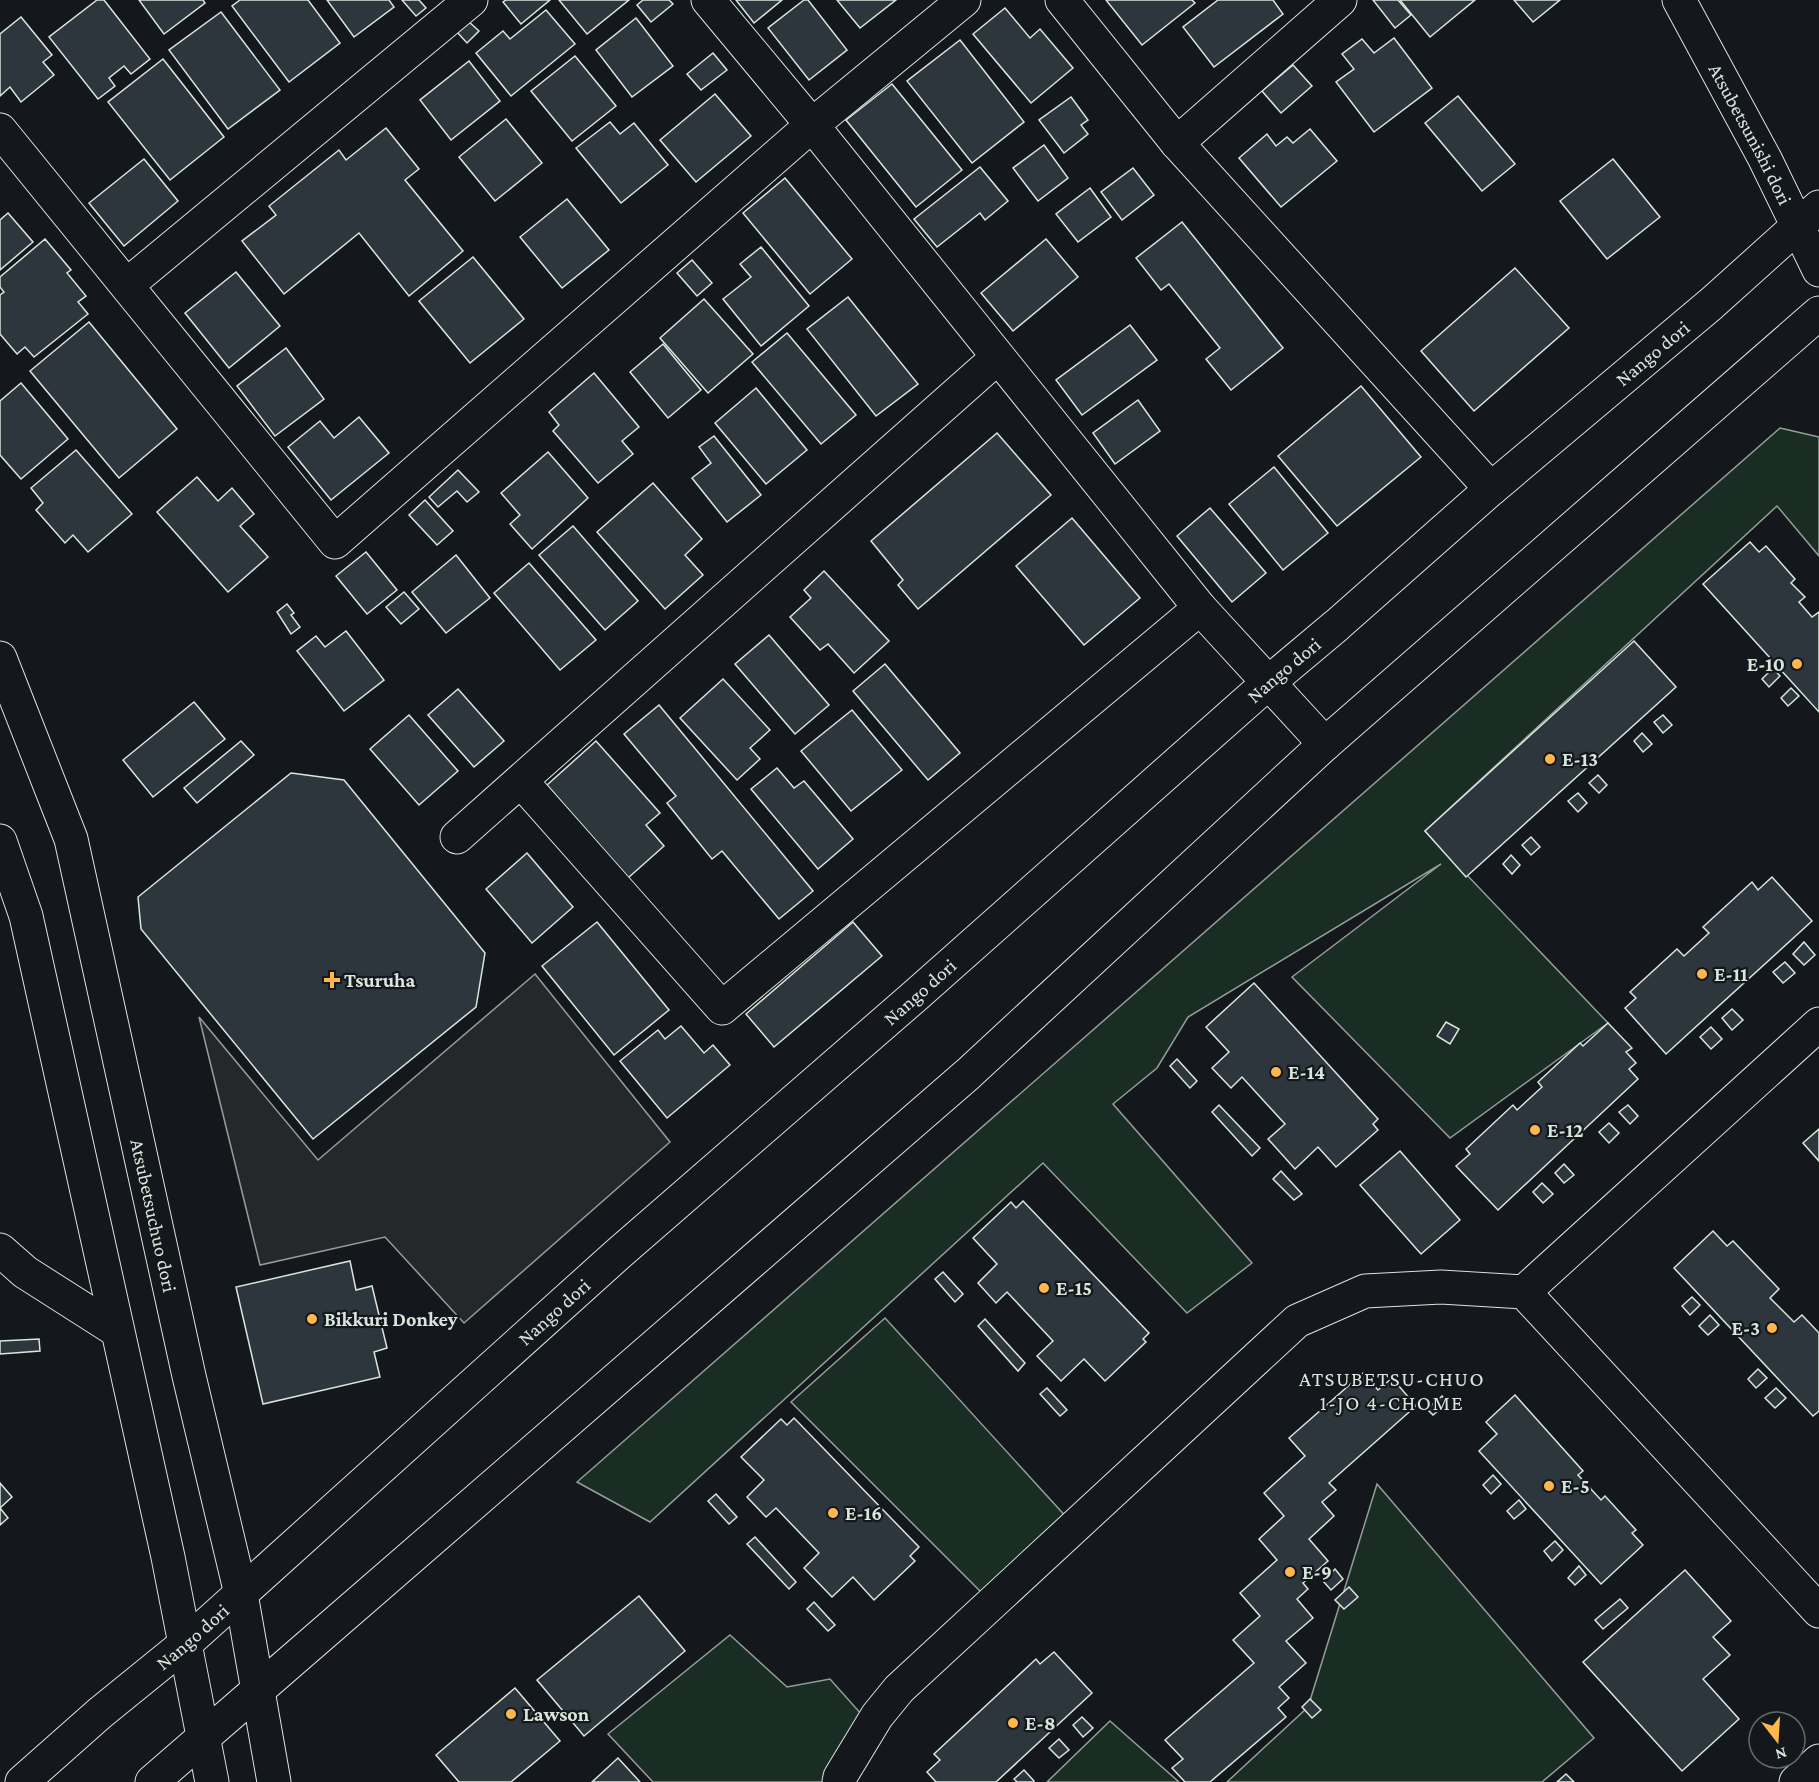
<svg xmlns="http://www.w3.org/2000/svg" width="1819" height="1782" font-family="'Crimson Pro',serif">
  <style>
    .green { fill: #1a2d24; stroke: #939e99; stroke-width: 1.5 }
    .parking { fill: #24282b; stroke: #939e99; stroke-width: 1.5 }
    .building { fill: #2c363c; stroke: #d8e6dc; stroke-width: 1.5 }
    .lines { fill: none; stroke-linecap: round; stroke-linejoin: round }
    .street-casing { stroke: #d8e6dc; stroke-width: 35 }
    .secondary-casing { stroke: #d8e6dc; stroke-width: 35 }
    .street { stroke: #14181c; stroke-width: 33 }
    .secondary { stroke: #14181c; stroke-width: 33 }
    .poi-dot { fill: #ffb74d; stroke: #14181c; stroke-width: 2 }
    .labels { text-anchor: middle; stroke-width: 4.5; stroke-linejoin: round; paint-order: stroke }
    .street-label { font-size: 20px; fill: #d8e6dc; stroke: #14181c }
    .poi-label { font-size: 20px; font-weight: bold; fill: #d8e6dc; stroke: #14181c; text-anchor: start }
    .neighbourhood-label { font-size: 21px; letter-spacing: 1.5px; fill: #d8e6dc; stroke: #14181c }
  </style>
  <rect width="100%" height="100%" fill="#14181c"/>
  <!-- green -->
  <g class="green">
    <path d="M1780,428l39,9v119l-42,-50 -352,325 183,192 -158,115 -158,-161 149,-113 -253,153 -31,51 -44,36 139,159 -65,50 -144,-150 -393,359 -73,-40z"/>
    <path d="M885,1318l184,202 -86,74 -192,-192z"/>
    <path d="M1377,1484l217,254 -52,44h-315l81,-75z"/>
    <path d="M730,1635l57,52 43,-8 33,37 -32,66h-178l-45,-48z"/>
    <path d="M1110,1721l69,61h-132z"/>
  </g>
  <!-- parking -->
  <path class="parking" d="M535,974l135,168 -206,181 -79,-86 -125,28 -61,-248 119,143z"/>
  <!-- building -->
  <g class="building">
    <path d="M97,0h7l46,59 -19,15 -7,-8 -15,12 6,8 -17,13 -49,-62z"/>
    <path d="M139,0h64l2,3 -41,31z"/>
    <path d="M240,0h68l32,43 -51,39 -57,-76z"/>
    <path d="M327,0h62l5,7 -40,30z"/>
    <path d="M402,0h17l7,8 -10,8z"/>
    <path d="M506,0h44l-29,24 -18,-22z"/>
    <path d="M559,0h70l-42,34z"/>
    <path d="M643,0h26l4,4 -22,18 -14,-17z"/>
    <path d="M736,0h46l-28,23z"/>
    <path d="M804,0h4l39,50 -38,30 -41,-52z"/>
    <path d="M837,0h59l-36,28z"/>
    <path d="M1106,0h86l3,3 -53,42z"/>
    <path d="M1218,0h55l10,14 -69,53 -31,-40z"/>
    <path d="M1373,0h25l13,15 -16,13z"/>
    <path d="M1400,0h75l-45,37z"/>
    <path d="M1514,0h46l-27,22z"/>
    <path d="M1005,8l25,30 10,-9 33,39 -42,35 -58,-69z"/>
    <path d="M546,10l29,34 -64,52 -35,-43 27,-22 7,8z"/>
    <path d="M221,12l59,78 -52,39 -59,-79z"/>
    <path d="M21,17l31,38 -9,7 11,13 -33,27 -11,-15 -10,9v-62z"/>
    <path d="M636,18l37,48 -41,31 -36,-47z"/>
    <path d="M468,21l11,10 -12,12 -10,-11z"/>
    <path d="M1394,38l38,50 -58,44 -38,-50 18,-13 -12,-15 20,-15 12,14z"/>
    <path d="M960,40l64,82 -52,41 -65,-82z"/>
    <path d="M713,53l14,17 -26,20 -14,-16z"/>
    <path d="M575,56l41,50 -44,35 -41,-50z"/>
    <path d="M163,59l61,78 -54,43 -62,-78z"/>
    <path d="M469,61l31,40 -49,39 -31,-40z"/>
    <path d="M1293,65l19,21 -31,27 -19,-22z"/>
    <path d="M892,84l70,86 -46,37 -70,-87z"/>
    <path d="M715,94l36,42 -55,46 -36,-42z"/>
    <path d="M1458,96l57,68 -33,27 -57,-68z"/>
    <path d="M1071,97l17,23 -7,5 7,9 -24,19 -25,-33z"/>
    <path d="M506,119l36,44 -47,38 -36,-44z"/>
    <path d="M610,122l10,12 14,-11 34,42 -47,38 -45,-55z"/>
    <path d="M386,128l33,41 -14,11 58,71 -54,45 -50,-63 -75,61 -42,-53 34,-26 -7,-9 70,-56 7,10z"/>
    <path d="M1310,129l27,32 -56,46 -42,-49 28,-24 9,12 11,-9 6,6z"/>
    <path d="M1044,145l24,33 -30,23 -25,-33z"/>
    <path d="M144,159l34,42 -54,45 -35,-43z"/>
    <path d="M1613,159l47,58 -53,42 -47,-58z"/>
    <path d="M980,167l28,34 -23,19 -5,-7 -43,34 -23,-28z"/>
    <path d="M1133,168l21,27 -32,25 -21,-28z"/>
    <path d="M785,178l67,81 -42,35 -67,-81z"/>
    <path d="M1090,188l21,29 -33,25 -22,-28z"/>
    <path d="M567,199l42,51 -47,38 -42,-51z"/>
    <path d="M8,213l25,29 -33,28v-50z"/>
    <path d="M1182,222l101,126 -52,42 -25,-31 14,-11 -51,-64 -8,6 -25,-32z"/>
    <path d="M45,239l26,31 -4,3 19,23 -8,6 10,12 -54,43 -9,-10 -8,7 -17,-20v-39l4,-3 -4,-5v-10z"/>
    <path d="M1046,239l32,38 -65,54 -32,-38z"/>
    <path d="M761,247l48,59 -48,40 -38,-47 28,-22 -11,-13z"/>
    <path d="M473,257l51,62 -54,44 -51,-62z"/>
    <path d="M692,260l20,23 -15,13 -20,-23z"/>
    <path d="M1515,268l54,60 -95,83 -53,-60z"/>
    <path d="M236,272l44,54 -51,42 -44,-55z"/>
    <path d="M848,297l70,87 -42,32 -69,-87z"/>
    <path d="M704,299l49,55 -45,39 -48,-55z"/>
    <path d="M89,322l88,107 -58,49 -89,-107z"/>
    <path d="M1130,325l27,35 -75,55 -26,-35z"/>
    <path d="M787,333l69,82 -35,29 -69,-82z"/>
    <path d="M663,344l38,46 -33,28 -38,-46z"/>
    <path d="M286,348l38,51 -49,37 -38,-50z"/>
    <path d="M594,373l45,54 -17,14 11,13 -35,29 -45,-52 6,-6 -10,-13z"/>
    <path d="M21,383l47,56 -47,40 -21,-24v-54z"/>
    <path d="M1361,386l60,71 -84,69 -59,-70z"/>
    <path d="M756,388l51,62 -41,34 -51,-61z"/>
    <path d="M1138,400l22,31 -45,33 -22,-31z"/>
    <path d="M359,417l30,36 -58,47 -43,-53 32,-26 14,17z"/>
    <path d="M997,433l54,62 -133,114 -20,-24 5,-5 -32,-39z"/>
    <path d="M714,436l47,59 -34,27 -35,-44 19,-15 -12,-16z"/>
    <path d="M76,450l56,64 -44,38 -15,-17 -8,8 -29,-33 7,-7 -12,-15z"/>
    <path d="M548,452l40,46 -56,51 -22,-25 10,-9 -19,-22z"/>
    <path d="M1274,467l54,66 -45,37 -54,-66z"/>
    <path d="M458,470l21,22 -12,10 -10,-11 -19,16 -9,-10z"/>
    <path d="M197,477l21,24 14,-13 22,26 -14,12 28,31 -40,35 -71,-80z"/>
    <path d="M653,483l49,56 -17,16 18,20 -38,34 -68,-77z"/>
    <path d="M425,500l28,31 -16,14 -28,-30z"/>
    <path d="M1210,508l56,65 -34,29 -55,-66z"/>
    <path d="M1072,518l68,80 -56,47 -68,-79z"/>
    <path d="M573,526l65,75 -33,29 -66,-75z"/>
    <path d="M1750,542l9,10 7,-6 29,33 -4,4 14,14 -6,5 13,15 7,-5v100l-116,-128z"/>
    <path d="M366,552l31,38 -30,24 -31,-38z"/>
    <path d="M456,555l34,43 -44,35 -34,-41z"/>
    <path d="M529,563l67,77 -36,30 -66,-77z"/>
    <path d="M824,571l65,70 -35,32 -26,-29 -8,6 -30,-33 21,-19 -7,-8z"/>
    <path d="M404,592l15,17 -18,15 -15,-17z"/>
    <path d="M287,604l7,9 -3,2 9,12 -9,7 -14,-22z"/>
    <path d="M346,631l38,49 -40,31 -47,-60 19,-15 9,11z"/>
    <path d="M769,635l60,70 -34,29 -60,-70z"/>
    <path d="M1634,641l42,46 -210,190 -41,-46z"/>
    <path d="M885,664l75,89 -32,27 -75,-89z"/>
    <path d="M1773,668l7,8 -11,11 -7,-8z"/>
    <path d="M723,679l47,51 -20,18 10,11 -23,21 -57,-62z"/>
    <path d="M1791,688l8,8 -11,10 -7,-8z"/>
    <path d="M458,689l46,52 -30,26 -46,-52z"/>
    <path d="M194,702l31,37 -72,58 -30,-37z"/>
    <path d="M659,705l154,186 -34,28 -57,-68 -10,8 -45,-56 9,-7 -52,-62z"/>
    <path d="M852,710l50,60 -51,41 -50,-60z"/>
    <path d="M409,715l49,56 -39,34 -49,-56z"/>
    <path d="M1663,715l9,10 -9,8 -9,-11z"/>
    <path d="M1642,733l10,11 -9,8 -9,-11z"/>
    <path d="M241,741l13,14 -57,48 -13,-15z"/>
    <path d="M596,741l64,72 -14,12 18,21 -36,32 -81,-93z"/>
    <path d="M777,768l17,20 10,-7 49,58 -35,30 -67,-80z"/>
    <path d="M291,773l53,7 141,173 -9,54 -163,132 -172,-210 -3,-32z"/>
    <path d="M1598,775l9,10 -8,8 -10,-10z"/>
    <path d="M1578,793l9,10 -9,9 -10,-11z"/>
    <path d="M1531,837l9,10 -9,8 -9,-10z"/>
    <path d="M527,853l46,54 -41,36 -46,-54z"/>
    <path d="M1511,855l9,10 -8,9 -9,-10z"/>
    <path d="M1772,877l40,44 -146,133 -41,-46 11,-10 -6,-6 47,-43 7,7 25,-23 -6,-6 49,-45 6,8z"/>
    <path d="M597,922l72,88 -55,45 -72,-89z"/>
    <path d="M853,922l29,34 -108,91 -28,-33z"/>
    <path d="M1804,942l11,13 -11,10 -11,-11z"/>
    <path d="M1785,962l10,11 -12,10 -10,-11z"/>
    <path d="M1254,983l124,136 -5,5 5,6 -42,37 -18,-20 -23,22 -27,-30 17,-15 -43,-47 -11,11 -19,-20 17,-16 -23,-25z"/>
    <path d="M1732,1009l11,11 -11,10 -10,-12z"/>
    <path d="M1446,1022l13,7 -9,15 -13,-8z"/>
    <path d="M1608,1023l24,25 -6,4 10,11 -7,6 9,10 -140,131 -42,-44 14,-12 -4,-5 47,-44 4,5 25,-23 -4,-5 42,-39 3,3z"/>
    <path d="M681,1026l23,27 9,-8 17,20 -63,53 -47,-57 38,-31 7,9z"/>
    <path d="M1711,1027l11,12 -11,10 -11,-12z"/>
    <path d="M1177,1059l20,22 -7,7 -20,-22z"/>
    <path d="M1219,1105l41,43 -8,8 -40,-44z"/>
    <path d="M1628,1105l10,11 -8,8 -11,-12z"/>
    <path d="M1609,1123l10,10 -10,10 -10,-11z"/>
    <path d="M1819,1129v32l-16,-18z"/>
    <path d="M1400,1151l60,69 -39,34 -61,-69z"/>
    <path d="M1564,1164l10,11 -10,8 -9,-10z"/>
    <path d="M1281,1171l21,23 -8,6 -21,-21z"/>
    <path d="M1542,1183l11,11 -10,9 -10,-11z"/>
    <path d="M1023,1201l126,132 -6,6 3,3 -41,39 -21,-22 -23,22 -24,-25 16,-15 -46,-49 -11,11 -18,-20 19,-19 -24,-26 38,-36 5,6z"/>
    <path d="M1713,1231l14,15 6,-5 46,48 -9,9 24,24 8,-7 17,18v78l-6,5 -139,-148z"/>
    <path d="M350,1261l6,29 16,-4 15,62 -13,4 6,25 -117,27 -27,-117z"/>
    <path d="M943,1272l20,22 -8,8 -20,-23z"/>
    <path d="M1692,1297l8,8 -10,10 -8,-9z"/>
    <path d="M1710,1315l9,10 -11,10 -9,-9z"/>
    <path d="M985,1319l40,44 -7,8 -40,-45z"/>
    <path d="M39,1339l1,12 -40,3v-13z"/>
    <path d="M1758,1369l9,9 -11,10 -8,-9z"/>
    <path d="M1363,1373l15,17 14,-12 24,28 -87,77 7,7 -14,12 12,14 -25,23 19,22 -25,22 5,6 -11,10 16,19 -27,23 20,22 -27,24 10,11 -11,10 8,9 -76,65h-25l-13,-14 11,-9 -18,-19 89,-77 -21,-23 27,-24 -20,-23 37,-33 -18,-21 25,-23 -20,-23 41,-37 -16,-18z"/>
    <path d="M1047,1388l20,22 -7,6 -20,-22z"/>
    <path d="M1776,1388l10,10 -11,10 -10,-10z"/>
    <path d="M1515,1395l68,76 -5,4 23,25 4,-4 31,34 -4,3 11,12 -42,39 -122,-133 18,-17 -11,-12z"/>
    <path d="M1442,1396l6,7 -15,12 -6,-6z"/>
    <path d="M794,1418l125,129 -9,9 5,5 -41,39 -21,-23 -21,20 -28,-29 15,-15 -43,-45 -10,9 -19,-20 17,-17 -23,-23 40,-38 6,6z"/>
    <path d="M1493,1475l8,9 -10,10 -8,-9z"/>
    <path d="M0,1483l12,14 -12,11z"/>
    <path d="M716,1494l21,23 -8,7 -21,-23z"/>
    <path d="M1519,1500l7,9 -12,10 -7,-8z"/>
    <path d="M0,1508l8,10 -8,7z"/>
    <path d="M755,1537l41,45 -7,7 -42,-45z"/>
    <path d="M1555,1541l8,9 -11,11 -8,-10z"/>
    <path d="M1579,1566l7,9 -11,10 -7,-7z"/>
    <path d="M1335,1569l8,10 -12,11 -8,-9z"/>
    <path d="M1685,1570l46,51 -18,16 17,18 -27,24 36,40 -57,52 -99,-109z"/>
    <path d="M1349,1587l9,10 -14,12 -9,-9z"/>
    <path d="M639,1596l46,55 -101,85 -47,-56z"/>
    <path d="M1620,1599l8,9 -25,21 -8,-9z"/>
    <path d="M814,1602l21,23 -7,6 -21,-22z"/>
    <path d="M1054,1652l38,41 -96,89h-60l-9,-10 13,-12 -6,-6 102,-95 4,5z"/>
    <path d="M515,1688l45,53 -49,41h-52l-23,-27z"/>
    <path d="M1310,1699l11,11 -9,8 -10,-11z"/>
    <path d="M1082,1717l11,11 -10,9 -10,-12z"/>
    <path d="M1059,1739l10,11 -10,8 -10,-10z"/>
    <path d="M618,1758l22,24h-48z"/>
    <path d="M1024,1770l10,11 -1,1h-16l-3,-3z"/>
    <path d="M1566,1774l8,8h-17z"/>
  </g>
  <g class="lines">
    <!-- street casing -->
    <g class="street-casing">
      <g id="street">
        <path d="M708,0l104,125 388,483 125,136"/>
        <path d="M1062,0l115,143 314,346"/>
        <path d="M0,130l335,412 477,-417 152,-125"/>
        <path d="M1177,143l163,-143"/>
        <path d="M127,285l344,-285"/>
        <path d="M521,781l201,227 478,-400"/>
        <path d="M457,837l541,-480"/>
        <path d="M0,1250l25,22 91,58"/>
        <path d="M1524,1292l295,-268"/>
        <path d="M839,1782l1,-5 37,-61 22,-27 398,-368 68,-30 76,-4 83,5 295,319"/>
      </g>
    </g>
    <!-- secondary casing -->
    <g class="secondary-casing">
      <g id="secondary">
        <path id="s1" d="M1679,0l86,159 54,111"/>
        <path id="s2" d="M0,658l71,181 118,537 52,218 33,188"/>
        <path d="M0,841l26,75 142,641 44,225"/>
        <path id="s3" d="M22,1782l78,-69 85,-69 433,-390 297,-258 354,-314 68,-57 154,-136 220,-185 108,-97"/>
        <path d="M152,1782l816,-708 357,-330 494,-431"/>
        <path d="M1796,1782l23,-21"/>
      </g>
    </g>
    <!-- street -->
    <use href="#street" class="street"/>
    <!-- secondary -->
    <use href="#secondary" class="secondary"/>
  </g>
  <!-- markers -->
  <g class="poi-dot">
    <circle cx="1797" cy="664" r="6"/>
    <circle cx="1550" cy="759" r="6"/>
    <circle cx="1702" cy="974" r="6"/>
    <path d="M329 971h6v6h6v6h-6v6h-6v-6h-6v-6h6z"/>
    <circle cx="1276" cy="1072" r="6"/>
    <circle cx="1535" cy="1130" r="6"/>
    <circle cx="1044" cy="1288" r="6"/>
    <circle cx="312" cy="1319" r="6"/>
    <circle cx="1772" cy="1328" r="6"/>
    <circle cx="1549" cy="1486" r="6"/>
    <circle cx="833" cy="1513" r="6"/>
    <circle cx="1290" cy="1572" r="6"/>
    <circle cx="511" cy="1714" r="6"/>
    <circle cx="1013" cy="1723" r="6"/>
  </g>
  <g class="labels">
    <!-- street labels -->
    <g class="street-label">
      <text dy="7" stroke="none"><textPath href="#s1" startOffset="152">Atsubetsunishi dori</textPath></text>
      <text dy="7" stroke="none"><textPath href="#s3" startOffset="2168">Nango dori</textPath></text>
      <text dy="7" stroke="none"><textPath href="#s3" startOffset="1682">Nango dori</textPath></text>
      <text dy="7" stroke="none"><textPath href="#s3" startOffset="1196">Nango dori</textPath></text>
      <text dy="7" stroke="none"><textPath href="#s2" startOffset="580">Atsubetsuchuo dori</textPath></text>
      <text dy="7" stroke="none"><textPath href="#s3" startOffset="710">Nango dori</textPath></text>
      <text dy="7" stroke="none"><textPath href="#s3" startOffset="224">Nango dori</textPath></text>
    </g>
    <!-- poi labels -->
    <g class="poi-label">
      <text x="1785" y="671" text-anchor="end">E-10</text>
      <text x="1562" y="766">E-13</text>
      <text x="1714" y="981">E-11</text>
      <text x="344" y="987">Tsuruha</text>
      <text x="1288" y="1079">E-14</text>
      <text x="1547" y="1137">E-12</text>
      <text x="1056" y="1295">E-15</text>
      <text x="324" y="1326">Bikkuri Donkey</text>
      <text x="1760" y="1335" text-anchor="end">E-3</text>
      <text x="1561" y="1493">E-5</text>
      <text x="845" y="1520">E-16</text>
      <text x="1302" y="1579">E-9</text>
      <text x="523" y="1721">Lawson</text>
      <text x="1025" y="1730">E-8</text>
    </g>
    <!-- neighbourhood labels -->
    <g class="neighbourhood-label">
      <text x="1392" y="1386">ATSUBETSU-CHUO<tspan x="1392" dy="24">1-JO 4-CHOME</tspan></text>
    </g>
  </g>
  <!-- north arrow -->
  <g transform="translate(1777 1740) rotate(163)"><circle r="28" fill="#14181c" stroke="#626a69" stroke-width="1.5"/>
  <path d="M0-4.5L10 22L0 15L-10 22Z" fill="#ffb74d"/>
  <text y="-9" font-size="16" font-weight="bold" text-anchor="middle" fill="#d8e6dc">N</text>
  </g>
</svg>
